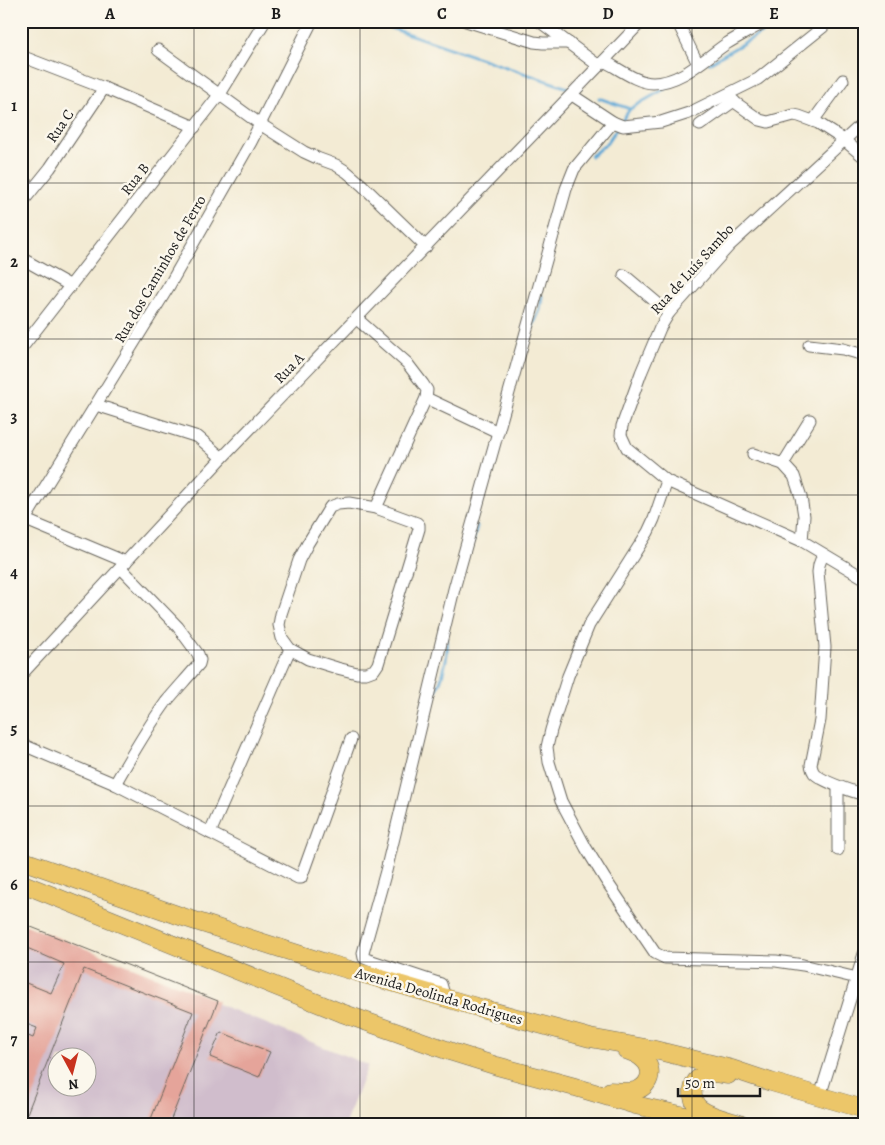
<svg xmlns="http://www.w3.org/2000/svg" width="885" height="1145" font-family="Alegreya,serif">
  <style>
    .industrial { fill: #d0bdcc; fill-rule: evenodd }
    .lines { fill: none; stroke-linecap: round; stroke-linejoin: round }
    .stream { stroke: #5ea8d6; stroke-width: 3 }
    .building { fill: #e5a49a }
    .minor-casing { stroke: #67645c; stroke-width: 13 }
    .highway-casing { stroke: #67645c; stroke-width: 19 }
    .minor { stroke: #fff; stroke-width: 11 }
    .highway { stroke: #ecc669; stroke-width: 18 }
    .grid { fill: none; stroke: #1c1c1c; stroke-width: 1; stroke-opacity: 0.55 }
    .labels { text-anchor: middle; stroke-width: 5; stroke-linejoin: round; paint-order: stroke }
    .street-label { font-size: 15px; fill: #1c1c1c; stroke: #fbf7ec }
    .neatline { fill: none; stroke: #1c1c1c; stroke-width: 2 }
    .grid-label { font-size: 16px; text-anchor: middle; font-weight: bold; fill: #1c1c1c }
  </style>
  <rect width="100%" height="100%" fill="#fbf7ec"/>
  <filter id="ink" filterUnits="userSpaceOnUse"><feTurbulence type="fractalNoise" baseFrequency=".02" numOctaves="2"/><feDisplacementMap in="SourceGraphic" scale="10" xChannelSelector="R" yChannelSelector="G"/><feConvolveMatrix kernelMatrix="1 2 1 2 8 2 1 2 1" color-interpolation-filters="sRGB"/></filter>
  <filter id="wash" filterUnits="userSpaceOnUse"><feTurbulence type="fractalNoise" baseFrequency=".0096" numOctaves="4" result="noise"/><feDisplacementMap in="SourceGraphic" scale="20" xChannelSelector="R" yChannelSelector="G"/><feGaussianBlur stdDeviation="1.12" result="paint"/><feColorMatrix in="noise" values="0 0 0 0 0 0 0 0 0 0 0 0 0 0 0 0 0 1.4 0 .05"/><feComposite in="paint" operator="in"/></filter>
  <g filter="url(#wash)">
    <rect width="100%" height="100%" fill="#f3ebd4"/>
    <!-- industrial -->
    <path class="industrial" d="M21,924l347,141 -23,59h-324zM58,1058h30v30h-30z"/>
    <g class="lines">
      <!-- stream -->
      <g class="stream">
        <path d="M370,21l198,67"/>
        <path d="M709,63l73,-42"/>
        <path d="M599,98l31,11"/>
        <path d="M621,122l9,-13 43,-25"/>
        <path d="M591,156l16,-13 10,-15"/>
        <path d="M532,328l8,-18 2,-14"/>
        <path d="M473,542l4,-16"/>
        <path d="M433,697c9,-15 16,-41 14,-58"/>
      </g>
    </g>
    <g id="blocks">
      <!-- building -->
      <g class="building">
        <path d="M21,923l197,78 -49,123h-20l44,-112 -109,-43 -58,147 -5,-2v-81l12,5 4,-10 -16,-6v-41l30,12 13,-29 -37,-16 -6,15z"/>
        <path d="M221,1032l49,20 -11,25 -49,-20z"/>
      </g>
    </g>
  </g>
  <g filter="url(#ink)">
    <use href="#blocks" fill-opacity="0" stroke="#67645c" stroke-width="1"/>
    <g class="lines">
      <!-- minor casing -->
      <g class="minor-casing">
        <g id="minor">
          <path d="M466,21l68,21 9,1h26"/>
          <path d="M539,21l60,45"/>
          <path d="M677,21l21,43"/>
          <path d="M158,50l102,74 44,28 13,6 19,7 11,7 15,13 64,62"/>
          <path d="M21,56l83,32 91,39"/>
          <path d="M604,61c14,7 33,22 49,22 28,0 51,-24 73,-39 13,-8 27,-15 40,-23"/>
          <path d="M572,95l41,27 10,4 38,-4 28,-9 69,-34 65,-52 4,-6"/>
          <path d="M726,96l34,24 8,2 26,-7 5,1 19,7 26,17 20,17"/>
          <path d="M813,121l30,-41"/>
          <path d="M864,122l-135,124 -60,67 -9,15 -19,45 -19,53 -1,9 6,13 40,33 135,60 62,37"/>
          <path d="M700,125l34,-24"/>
          <path d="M21,204l29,-36 54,-80"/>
          <path d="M21,258l50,28"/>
          <path d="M624,275l45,38"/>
          <path d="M357,319l50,44 16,21 4,6 -1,8 -50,110"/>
          <path d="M809,345l34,4 21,6"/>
          <path d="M21,349l199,-255 45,-73"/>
          <path d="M426,398l72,34"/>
          <path d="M96,405l102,32 24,21"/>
          <path d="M753,454l30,10 11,12 7,21 3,19 -2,25"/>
          <path d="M783,464l27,-44"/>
          <path d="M667,481l-13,38 -6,13 -59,93 -21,51 -17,54 -4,17 2,15 12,39 25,47 19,31 50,74 10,5 111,3 27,4 54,13"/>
          <path d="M349,503l27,5 41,15 2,2v4l-41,135 -4,6 -8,3h-9l-20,-5 -29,-9 -18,-10 -8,-11 -3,-13 2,-11 18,-54 9,-17 22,-36 8,-3z"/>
          <path d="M21,518l105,44"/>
          <path d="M21,526l148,-240 82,-144 61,-121"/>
          <path d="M823,554l-4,11 -1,7 7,75 -5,73 -9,45c1,4 1,5 3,8 8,9 38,18 50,22"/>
          <path d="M21,675l201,-217 420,-437"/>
          <path d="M21,744l94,40 183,94h3l50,-139"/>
          <path d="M115,784c16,-28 32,-56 51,-82 11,-13 22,-25 33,-38l1,-4 -2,-6 -20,-27 -57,-59"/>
          <path d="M210,833l80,-184"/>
          <path d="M838,850v-63"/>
          <path d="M445,998l-4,-14 -72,-24 -5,-2 -1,-5 23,-82 68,-282 112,-400 8,-20 39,-47"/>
          <path d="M820,1096l44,-142"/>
        </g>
      </g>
      <!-- highway casing -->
      <g class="highway-casing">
        <g id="highway">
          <path d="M21,860l162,57 140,45 143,42 124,34 61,11 81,20 39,13 93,27"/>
          <path d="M21,883l321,130 110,39 45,14 78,21 60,18 87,19"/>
          <path d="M728,1075c-8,-1 -19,-4 -26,1 -12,7 -12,25 -2,33 11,8 27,11 40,15"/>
          <path d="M610,1091c8,0 16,2 24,0 15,-3 22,-21 9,-32 -5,-5 -11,-7 -17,-9"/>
        </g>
      </g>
      <!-- minor -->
      <use href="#minor" class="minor"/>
      <!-- highway -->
      <use href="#highway" class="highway"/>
    </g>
  </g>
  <!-- grid -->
  <path class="grid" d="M194,21v1103M360,21v1103M526,21v1103M692,21v1103M21,183h843M21,339h843M21,495h843M21,650h843M21,806h843M21,962h843"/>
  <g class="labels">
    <!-- street labels -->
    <g class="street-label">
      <text transform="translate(60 126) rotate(-56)" y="5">Rua C</text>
      <text transform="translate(135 179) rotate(-52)" y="5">Rua B</text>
      <text transform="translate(160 269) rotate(-60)" y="5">Rua dos Caminhos de Ferro</text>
      <text transform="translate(692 269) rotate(-48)" y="5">Rua de Luís Sambo</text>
      <text transform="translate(289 368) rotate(-46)" y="5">Rua A</text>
      <text transform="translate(439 996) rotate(16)" y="5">Avenida Deolinda Rodrigues</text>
    </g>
  </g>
  <!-- margin -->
  <rect width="885" height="1145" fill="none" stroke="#fbf7ec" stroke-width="55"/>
  <!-- north arrow -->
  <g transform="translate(72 1072) rotate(173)"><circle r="24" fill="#fbf7ec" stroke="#a29f99"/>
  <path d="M0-4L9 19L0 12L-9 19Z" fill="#c8321e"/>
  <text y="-8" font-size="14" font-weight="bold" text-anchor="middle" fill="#1c1c1c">N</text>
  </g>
  <!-- scale -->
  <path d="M678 1088v8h82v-8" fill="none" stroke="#1c1c1c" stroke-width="2.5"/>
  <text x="685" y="1088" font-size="15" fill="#1c1c1c" stroke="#fbf7ec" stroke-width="4" paint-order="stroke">50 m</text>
  <rect x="28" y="28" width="830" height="1090" class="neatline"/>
  <g class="grid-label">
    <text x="110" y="19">A</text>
    <text x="276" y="19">B</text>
    <text x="442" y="19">C</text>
    <text x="608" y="19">D</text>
    <text x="774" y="19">E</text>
    <text x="14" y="111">1</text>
    <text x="14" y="267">2</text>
    <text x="14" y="422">3</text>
    <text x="14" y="578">4</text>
    <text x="14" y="734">5</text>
    <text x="14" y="890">6</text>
    <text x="14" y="1045">7</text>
  </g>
</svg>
